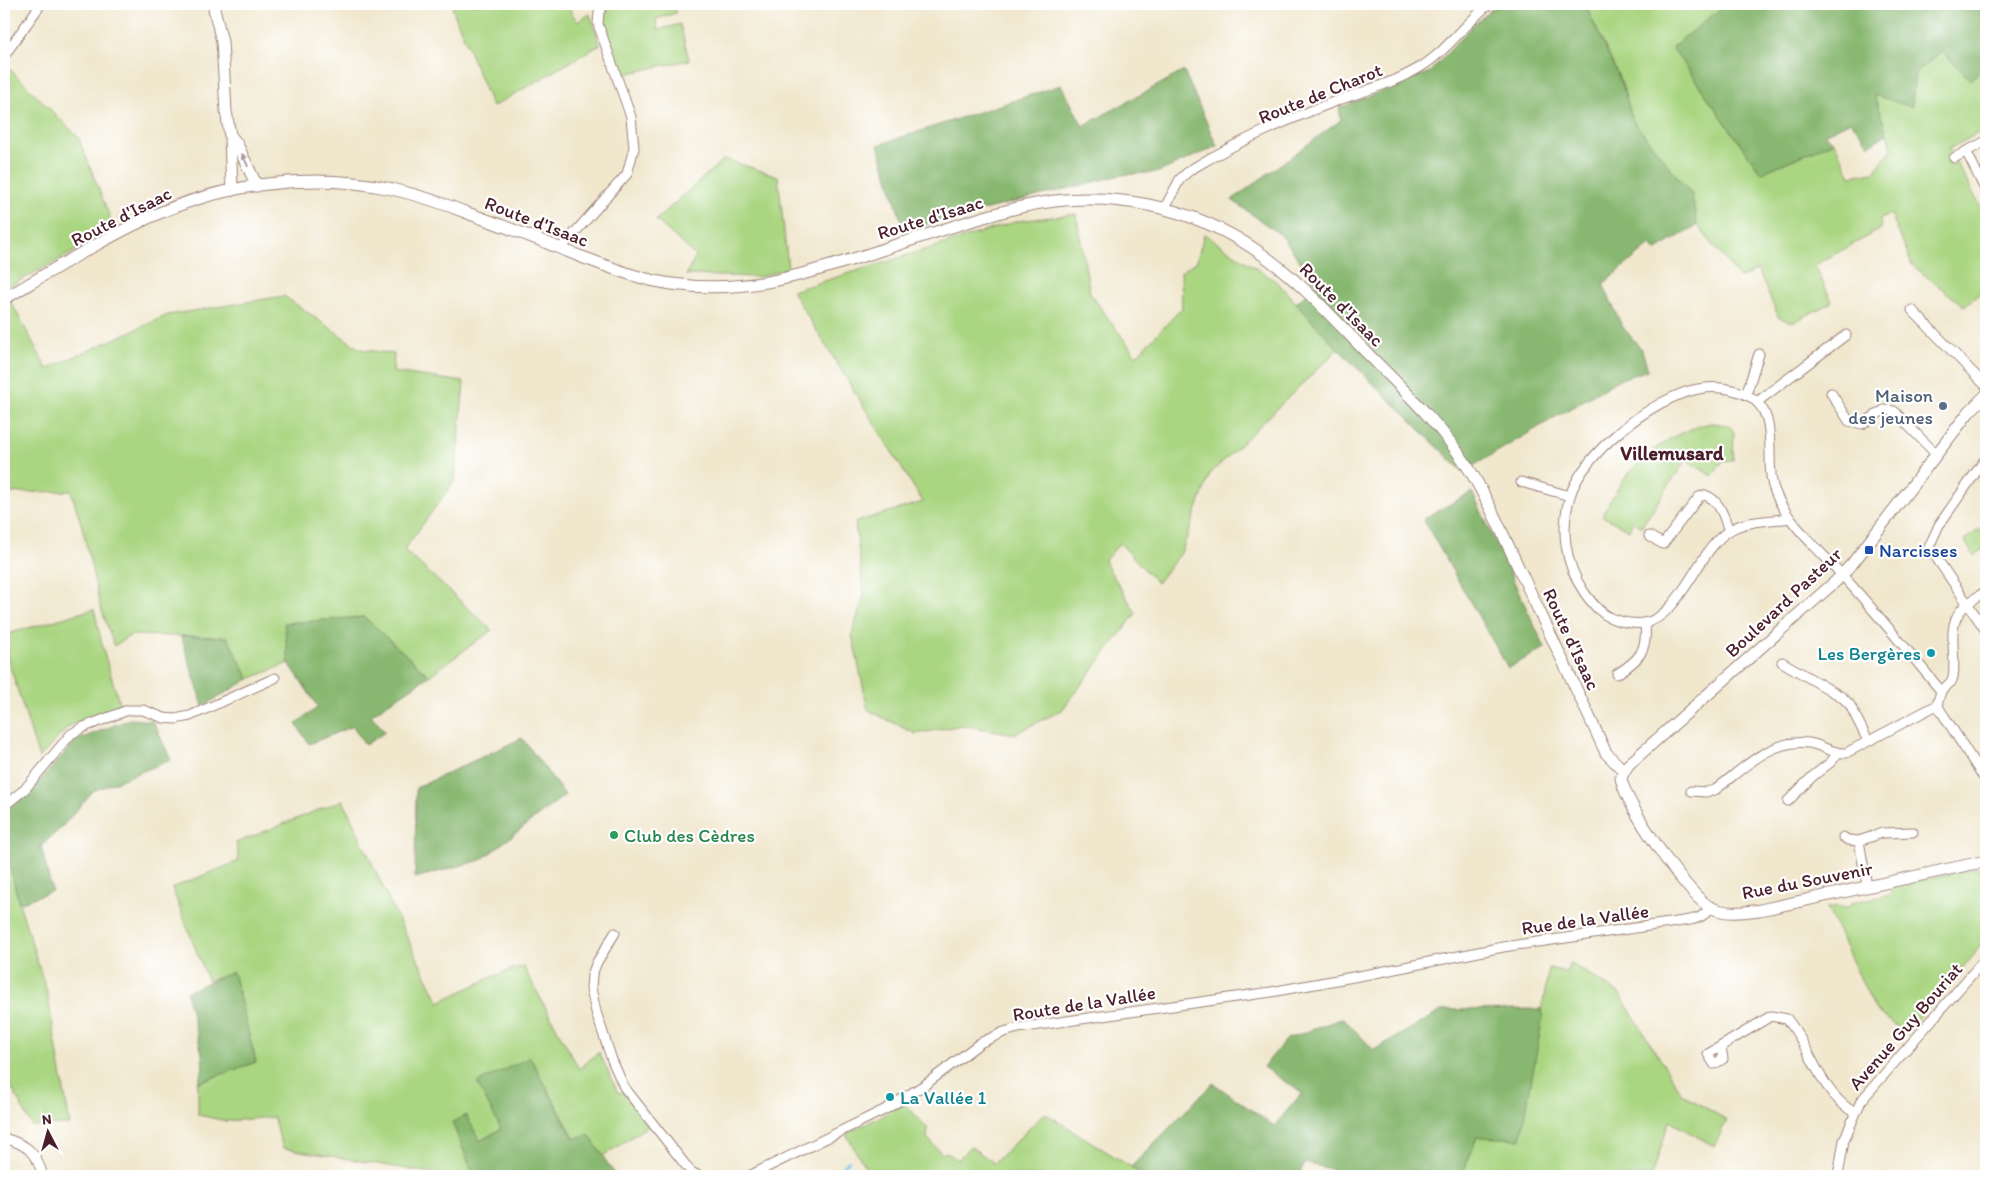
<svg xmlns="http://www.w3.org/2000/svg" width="1990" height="1180" font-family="Itim,sans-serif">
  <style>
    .green { fill: #aad682; stroke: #7a7a56 }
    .forest { fill: #87b770; stroke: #686b4e }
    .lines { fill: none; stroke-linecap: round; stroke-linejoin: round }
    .stream { stroke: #72c0ec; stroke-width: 2.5 }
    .minor-casing { stroke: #9d837c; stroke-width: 11 }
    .tertiary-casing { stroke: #9d837c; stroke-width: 13 }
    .minor { stroke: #fff; stroke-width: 9 }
    .tertiary { stroke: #fff; stroke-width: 11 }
    .oneway { fill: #ae9aa0 }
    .service-dot { fill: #5c6f8a; stroke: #fff; stroke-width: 2 }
    .transit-dot { fill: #1a4fb4; stroke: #fff; stroke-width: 2 }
    .culture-dot { fill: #0f9aa8; stroke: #fff; stroke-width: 2 }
    .leisure-dot { fill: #2e9e5b; stroke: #fff; stroke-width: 2 }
    .labels { text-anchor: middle; stroke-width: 4.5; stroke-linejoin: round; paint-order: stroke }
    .street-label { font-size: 19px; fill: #4a1f2b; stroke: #fff }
    .service-label { font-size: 19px; fill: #4e5e75; stroke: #fff; text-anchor: end }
    .transit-label { font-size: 19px; fill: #164399; stroke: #fff; text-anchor: start }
    .culture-label { font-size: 19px; fill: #0d838f; stroke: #fff; text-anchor: end }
    .leisure-label { font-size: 19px; fill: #27864d; stroke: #fff; text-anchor: start }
    .neighbourhood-label { font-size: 20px; font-weight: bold; fill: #4a1f2b; stroke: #fff }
  </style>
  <rect width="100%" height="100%" fill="#fff"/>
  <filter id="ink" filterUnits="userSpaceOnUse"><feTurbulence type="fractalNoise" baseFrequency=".02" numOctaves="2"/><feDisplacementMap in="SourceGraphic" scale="10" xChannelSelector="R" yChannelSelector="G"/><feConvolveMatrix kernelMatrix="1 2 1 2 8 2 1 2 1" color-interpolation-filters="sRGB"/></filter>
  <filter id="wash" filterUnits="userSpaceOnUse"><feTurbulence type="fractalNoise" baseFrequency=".0096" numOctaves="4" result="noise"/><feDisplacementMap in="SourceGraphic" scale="20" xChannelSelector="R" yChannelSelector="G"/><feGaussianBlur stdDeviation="1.12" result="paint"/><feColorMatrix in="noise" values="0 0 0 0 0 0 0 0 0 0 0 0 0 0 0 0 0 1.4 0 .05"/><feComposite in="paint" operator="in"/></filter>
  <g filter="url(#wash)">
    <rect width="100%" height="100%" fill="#f0e7cd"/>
    <!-- green -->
    <g class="green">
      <path d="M459,4h108l10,18 13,-8 10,31 -108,62 -40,-99z"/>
      <path d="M614,4h60l2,9 -20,6 2,11 22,-6 9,36 -69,15 -19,-58 4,-9z"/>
      <path d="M1585,4h142l-55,43 89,126 73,-31 17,34 23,-4 18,-23 -18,-54 41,-22 27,-22 28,29 16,-14v63l-37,20 37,68v72l-22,17 -52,-41 -21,-51 -11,5 1,10 -66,36 17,37 -38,20 -15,-4 -21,-48 -18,8 -43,-53 -5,-30 -59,-74 -11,-37z"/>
      <path d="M6,65l72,72 37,93 -111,59 43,80 121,-54 116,-19 76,53 34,5 -1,18 71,10 -9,98 -51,70 88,80 -63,46 -65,-59 -79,6 4,40 -40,16 -22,-42 -96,-2 -17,11 -14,-41 -17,-75 -12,-39 -67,2v-298l6,-2 -6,-20v-105z"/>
      <path d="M724,159l54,17 10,92 -29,9 -73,-2 10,-19 -40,-36z"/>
      <path d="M1076,214l14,79 46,63 46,-48 -1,-36 16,-11 7,-27 73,48 61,67 -128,125 -29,79 -24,30 -37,-40 -16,18 32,52 -74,97 -47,24 -53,-9 -46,9 -48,-24 -16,-76 12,-38 -9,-74 68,-20 -131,-211 226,-70z"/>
      <path d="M1711,423l17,2 6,7 -1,28 -10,1 -11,15 -26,-16 -45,67 -8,-6 -4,9 -27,-14c21,-45 60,-83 109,-93z"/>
      <path d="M1986,525v22l-12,9 -10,-16z"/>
      <path d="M94,609l10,44 16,52 -51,21 -30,32 -35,-111v-12z"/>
      <path d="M343,800l50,109 46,93 55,-26 29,-10 56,103 20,-17 19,41 5,-1 25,34 -45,30 -14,-21 -14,4 -45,-82 -29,72 -21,12 -28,-19 22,54h-25l-166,-28 -10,-31 -47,4 -28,-6v-32l58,-21 -23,-89 -25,8 -36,-93 67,-27 -3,-18z"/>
      <path d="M4,842l15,61 28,89 23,133 -38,1 -28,-53z"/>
      <path d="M1986,866v75l-80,92 -30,-22 -49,-103 12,-2 4,2 6,-1 2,-4 40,-9 -1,-8 22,-1 2,-3z"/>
      <path d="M1570,963l49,30 63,101 45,26 -13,26 -45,-25 -17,55h-190l15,-39 66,-121 -1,-7 7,-41 17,4z"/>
      <path d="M905,1104l23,25 -1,9 15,16 4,-2 12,8 12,-14 24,17 51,-50 86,54 11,9h-272l-24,-42z"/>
    </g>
    <!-- forest -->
    <g class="forest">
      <path d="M1498,4h87l37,80 11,37 59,74 5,30 -42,26 -5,-6 -47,39 19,42 20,24 6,20 -30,10 -155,92 -125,-123 -42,-46 21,-18 -35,-49 -50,-36 109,-80 -2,-12 91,-36 43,-47z"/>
      <path d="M1727,4h259v62l-16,14 -28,-29 -27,22 -3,34 -38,-12 13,39 -18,11 -18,-24 -27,13 10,8 -73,31 -89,-126z"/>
      <path d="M1184,71l33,75 -58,26 -38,3 -217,55 -26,-85 183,-60 22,41z"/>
      <path d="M1472,492l73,156 -37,20 -85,-149z"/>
      <path d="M364,617l65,59 -58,39 14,17 -20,13 -12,-19 -44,18 -13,-20 22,-17 -29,-44 -5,-40z"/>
      <path d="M181,636l46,1 22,42 -46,27z"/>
      <path d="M130,719l23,2 18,39 -78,31 -32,37 -20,18 11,45 -33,12 -15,-61v-31l29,-22 42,-48z"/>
      <path d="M522,738l43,57 -84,65 -66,18 1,-90z"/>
      <path d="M233,972l23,90 -58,21 5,-15 -1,-15 -16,-61z"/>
      <path d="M1542,1009l1,7 -22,123 -44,-2 -15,39h-127l1,-6 -32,-7 -5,13h-157l-11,-9 82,-84 61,43 28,-33 -39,-26 24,-28 56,-21 31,32 69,-40z"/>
      <path d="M530,1057l44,82 15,-4 27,41h-142l-22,-54 14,-7 14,26 21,-12 -24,-46z"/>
    </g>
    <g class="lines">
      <!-- stream -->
      <path class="stream" d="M831,1176l18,-15"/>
    </g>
  </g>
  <g filter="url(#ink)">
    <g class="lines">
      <!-- minor casing -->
      <g class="minor-casing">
        <g id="minor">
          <path d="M4,56l37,-52"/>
          <path d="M1966,151l20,40"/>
          <path d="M1954,158l32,-17"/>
          <path d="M1164,209l16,-30 10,-9c43,-26 94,-49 141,-67 29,-11 61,-19 88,-35 27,-16 46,-44 70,-64"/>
          <path d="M561,248l66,-74 7,-26 -3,-31 -33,-93 1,-12 6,-8"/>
          <path d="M1912,310l74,76"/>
          <path d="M1831,393l18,28 13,3 22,-14 10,1 42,43"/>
          <path d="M1746,395l13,-41"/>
          <path d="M1757,402l89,-67"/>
          <path d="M1986,458l-47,67 -10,22 57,84"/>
          <path d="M1521,482l49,14"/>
          <path d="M1790,518c-19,3 -43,2 -60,12 -32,19 -49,87 -86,93 -7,1 -16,0 -24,-2 -16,-3 -27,-16 -36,-29 -19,-28 -24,-63 -14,-96 13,-43 84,-99 128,-107 15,-3 32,-1 47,5 38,17 18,65 29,95 12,34 45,60 68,86 34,37 67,77 99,116"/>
          <path d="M1649,536l14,8 36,-47 6,-2c15,5 19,22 24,36"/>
          <path d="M1782,662l60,35 8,8 18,36"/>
          <path d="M1617,674c22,-14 31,-23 28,-51"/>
          <path d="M1937,705l49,76"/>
          <path d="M1691,791l15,1 9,-2c28,-21 56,-52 94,-47 13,2 23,11 37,10l91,-48 4,-14 10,-9 2,-5c4,-21 -7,-49 8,-67 6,-8 17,-13 25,-19"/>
          <path d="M1788,801l25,-25 18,-14 6,-8"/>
          <path d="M4,806l21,-17 46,-55 13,-7 44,-17h15l21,8 11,1 15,-3 85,-38"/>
          <path d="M1843,837l5,3 11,1 8,45"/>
          <path d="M1859,841l23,-8 31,-1"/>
          <path d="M615,933l-18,29 -5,13 -1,13 5,24 16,48 12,27 67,85 8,4"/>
          <path d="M1721,1047l2,12 -9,5 -6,-10 63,-38 16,3c25,30 32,73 68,94"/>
          <path d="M4,1138c24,7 32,14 39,38"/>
          <path d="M749,1176l137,-67 40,-25 54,-41 24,-11 14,-4 253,-36 104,-19 128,-26 187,-27c9,-2 15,-4 20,-13"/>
          <path d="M1838,1176l6,-36 17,-39 125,-143"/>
        </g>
      </g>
      <!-- tertiary casing -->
      <g class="tertiary-casing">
        <g id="tertiary">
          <path d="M213,4l9,38 4,69 4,24 2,55"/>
          <path d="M230,135l7,9 20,42"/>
          <path d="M4,299c47,-28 95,-58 144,-81 73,-34 160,-46 239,-30 28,6 56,15 83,26 37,13 73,27 109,42 31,11 61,24 93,28 70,10 125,-7 191,-28 52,-17 105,-36 158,-49 82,-20 173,-2 242,48 39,28 72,65 106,100 36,36 75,73 102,117 20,33 35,70 52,105 28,59 56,117 83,176l17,17"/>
          <path d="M1986,395l-17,17 -117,152 -16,17 -208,184 -7,12c2,25 66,118 89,130 15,8 34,5 50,3l226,-49"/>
        </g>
      </g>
      <!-- minor -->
      <use href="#minor" class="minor"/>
      <!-- tertiary -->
      <use href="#tertiary" class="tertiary"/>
    </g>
    <!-- one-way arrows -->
    <defs><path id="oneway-solid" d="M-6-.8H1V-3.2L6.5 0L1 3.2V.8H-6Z" transform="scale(1.25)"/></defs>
    <use class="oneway" href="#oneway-solid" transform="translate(245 160) rotate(-115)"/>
  </g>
  <!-- markers -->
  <circle class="service-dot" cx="1943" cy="406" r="5"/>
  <rect class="transit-dot" x="1864" y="545" width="10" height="10" rx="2.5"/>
  <g class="culture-dot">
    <circle cx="1931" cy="653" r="5"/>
    <circle cx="890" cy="1097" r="5"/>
  </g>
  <circle class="leisure-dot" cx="614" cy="835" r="5"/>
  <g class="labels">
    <!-- street labels -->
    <g class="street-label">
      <text transform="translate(1320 93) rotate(-22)" y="7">Route de Charot</text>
      <text transform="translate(121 216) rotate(-27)" y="7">Route d'Isaac</text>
      <text transform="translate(930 217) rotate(-17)" y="7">Route d'Isaac</text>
      <text transform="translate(537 221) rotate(21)" y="7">Route d'Isaac</text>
      <text transform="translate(1342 304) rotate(45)" y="7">Route d'Isaac</text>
      <text transform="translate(1783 602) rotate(-43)" y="7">Boulevard Pasteur</text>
      <text transform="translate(1572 639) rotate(65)" y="7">Route d'Isaac</text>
      <text transform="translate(1807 880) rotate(-11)" y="7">Rue du Souvenir</text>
      <text transform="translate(1585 919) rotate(-8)" y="7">Rue de la Vallée</text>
      <text transform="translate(1084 1003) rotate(-9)" y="7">Route de la Vallée</text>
      <text transform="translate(1905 1026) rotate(-49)" y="7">Avenue Guy Bouriat</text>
    </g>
    <!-- service labels -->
    <g class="service-label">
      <text x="1933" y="402">Maison<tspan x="1933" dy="22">des jeunes</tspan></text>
    </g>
    <!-- transit labels -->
    <g class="transit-label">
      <text x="1879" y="557">Narcisses</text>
    </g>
    <!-- culture labels -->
    <g class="culture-label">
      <text x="1921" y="660">Les Bergères</text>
      <text x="900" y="1104" text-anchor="start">La Vallée 1</text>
    </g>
    <!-- leisure labels -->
    <g class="leisure-label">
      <text x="624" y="842">Club des Cèdres</text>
    </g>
    <!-- neighbourhood labels -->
    <g class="neighbourhood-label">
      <text x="1672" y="460">Villemusard</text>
    </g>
  </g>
  <!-- margin -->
  <rect width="1990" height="1180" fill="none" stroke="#fff" stroke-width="20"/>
  <!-- north arrow -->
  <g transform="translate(48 1132) rotate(354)" stroke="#ffffff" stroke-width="4" paint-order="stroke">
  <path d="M0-4L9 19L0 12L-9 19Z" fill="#4a1f2b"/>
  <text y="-8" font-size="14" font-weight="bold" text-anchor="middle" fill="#4a1f2b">N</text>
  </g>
</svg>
